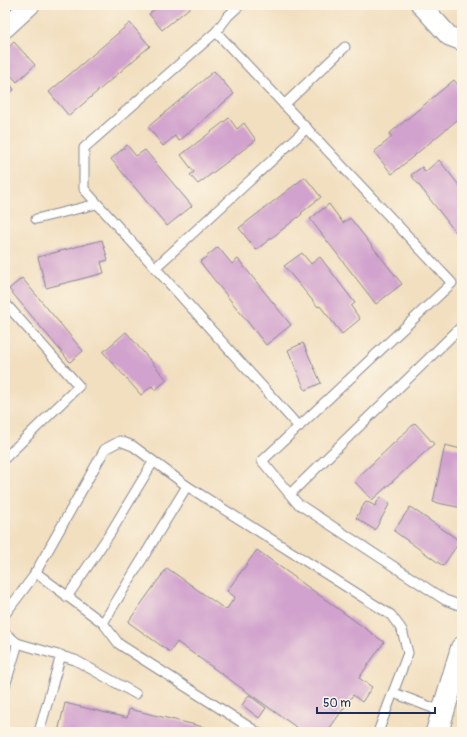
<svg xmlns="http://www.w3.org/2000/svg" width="467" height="737" font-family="Pangolin,sans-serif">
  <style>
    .building { fill: #d1a2cd }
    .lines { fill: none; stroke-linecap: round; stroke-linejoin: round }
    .service-casing { stroke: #86878f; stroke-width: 11 }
    .minor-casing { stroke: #86878f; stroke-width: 21 }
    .tertiary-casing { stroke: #86878f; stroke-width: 24 }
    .service { stroke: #fff; stroke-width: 9 }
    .minor { stroke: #fff; stroke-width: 19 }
    .tertiary { stroke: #fff; stroke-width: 22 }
  </style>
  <rect width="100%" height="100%" fill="#fcf5e5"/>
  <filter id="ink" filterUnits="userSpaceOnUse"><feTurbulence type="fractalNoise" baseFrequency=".025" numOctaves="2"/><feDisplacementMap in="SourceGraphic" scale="8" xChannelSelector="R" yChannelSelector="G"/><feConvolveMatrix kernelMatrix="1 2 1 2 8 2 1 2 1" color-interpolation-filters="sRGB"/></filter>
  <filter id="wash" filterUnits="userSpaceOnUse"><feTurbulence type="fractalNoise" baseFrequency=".012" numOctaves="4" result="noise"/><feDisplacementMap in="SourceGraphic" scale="16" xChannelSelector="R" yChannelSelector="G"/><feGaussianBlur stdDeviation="0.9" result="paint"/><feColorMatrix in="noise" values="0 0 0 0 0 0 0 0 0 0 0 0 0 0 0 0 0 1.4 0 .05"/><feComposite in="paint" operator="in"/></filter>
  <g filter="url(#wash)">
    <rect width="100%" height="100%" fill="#f2dfc0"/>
    <g id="blocks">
      <!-- building -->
      <g class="building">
        <path d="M160,5h33l-31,25 -13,-16z"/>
        <path d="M130,23l20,23 -81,70 -20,-24z"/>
        <path d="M14,42l21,23 -18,17 -12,-13v-9l2,-3 -2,-6z"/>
        <path d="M214,71l20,23 -55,47 -4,-5 -12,10 -15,-19z"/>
        <path d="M5,77l9,13 -9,7z"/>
        <path d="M454,80l8,10v26l-70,58 -18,-22 18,-15 -3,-3z"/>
        <path d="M229,118l8,11 7,-6 12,17 -58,44 -8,-9 4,-3 -13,-17z"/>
        <path d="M127,145l9,11 9,-6 47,56 -25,20 -56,-67z"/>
        <path d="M439,160l23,29v40l-5,5 -46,-59 11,-8 3,5z"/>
        <path d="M305,177l16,20 -20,16 1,1 -46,36 -17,-22z"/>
        <path d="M329,204l14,19 7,-5 52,66 -26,20 -66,-85z"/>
        <path d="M102,240l6,20 -7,2 3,11 -58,15 -8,-31z"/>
        <path d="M218,247l14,17 6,-5 53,66 -25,20 -66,-83z"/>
        <path d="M302,253l9,11 9,-7 35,46 -4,3 9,13 -18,15 -22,-28 -2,1 -34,-41z"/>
        <path d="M22,278l61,73 -13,11 -61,-73z"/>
        <path d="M126,332l41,48 -12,10 -3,-4 -11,9 -38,-43z"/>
        <path d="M303,343l18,40 -16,7 -17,-40z"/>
        <path d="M415,423l19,21 -62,56 -18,-19z"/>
        <path d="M445,445l16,4 1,-4v63l-29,-6z"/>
        <path d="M380,497l10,6 -15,27 -19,-12 10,-17 9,5z"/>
        <path d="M410,507l50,34 -17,25 -49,-35z"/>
        <path d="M257,550l127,92 -25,36 13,9 -10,15 -9,-7 -26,37h-24l-126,-90 -7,10 -42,-30 39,-54 59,42 9,-13 -8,-6z"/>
        <path d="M249,695l17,13 -7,10 -17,-13z"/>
        <path d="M65,703l62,15 2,-9 79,19 -1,4h-149z"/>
      </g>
    </g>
  </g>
  <g filter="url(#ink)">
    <use href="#blocks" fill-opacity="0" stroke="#86878f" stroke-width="1"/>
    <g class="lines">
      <!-- service casing -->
      <g class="service-casing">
        <g id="service">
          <path d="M216,32l12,-16 12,-11"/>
          <path d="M284,105l61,-58"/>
          <path d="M36,219l61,-15"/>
          <path d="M155,268l152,-140"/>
          <path d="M5,303l74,83 -74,72"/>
          <path d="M299,427l-215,-238v-41l132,-116 236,251 -190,178 35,42 148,97 17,6"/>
          <path d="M290,494l172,-168"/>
          <path d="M35,572l68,51"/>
          <path d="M67,597l44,-65 42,-70"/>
          <path d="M5,614l28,-37 72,-128 15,-8 13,5 54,40"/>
          <path d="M5,633l12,10 -1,7 -11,36"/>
          <path d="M17,643l58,17 61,34"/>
          <path d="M394,693l49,19"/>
          <path d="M39,732l22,-77"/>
          <path d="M257,732l-138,-88 -16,-21 84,-137 204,129 11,15 6,23 -30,79"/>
        </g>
      </g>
      <!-- minor casing -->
      <g class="minor-casing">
        <g id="minor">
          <path d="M421,5l28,31 13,5"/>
          <path d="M5,28l25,-23"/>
        </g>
      </g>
      <!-- tertiary casing -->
      <g class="tertiary-casing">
        <path id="tertiary" d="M437,732l25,-84"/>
      </g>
      <!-- service -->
      <use href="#service" class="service"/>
      <!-- minor -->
      <use href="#minor" class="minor"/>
      <!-- tertiary -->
      <use href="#tertiary" class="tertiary"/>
    </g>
  </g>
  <!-- margin -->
  <rect width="467" height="737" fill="none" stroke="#fcf5e5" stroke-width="20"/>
  <!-- scale -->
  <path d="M317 707v6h118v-6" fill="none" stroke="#1b2f5e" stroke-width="2"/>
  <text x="323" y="707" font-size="12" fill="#1b2f5e" stroke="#fcf5e5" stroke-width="3" paint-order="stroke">50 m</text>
</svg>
